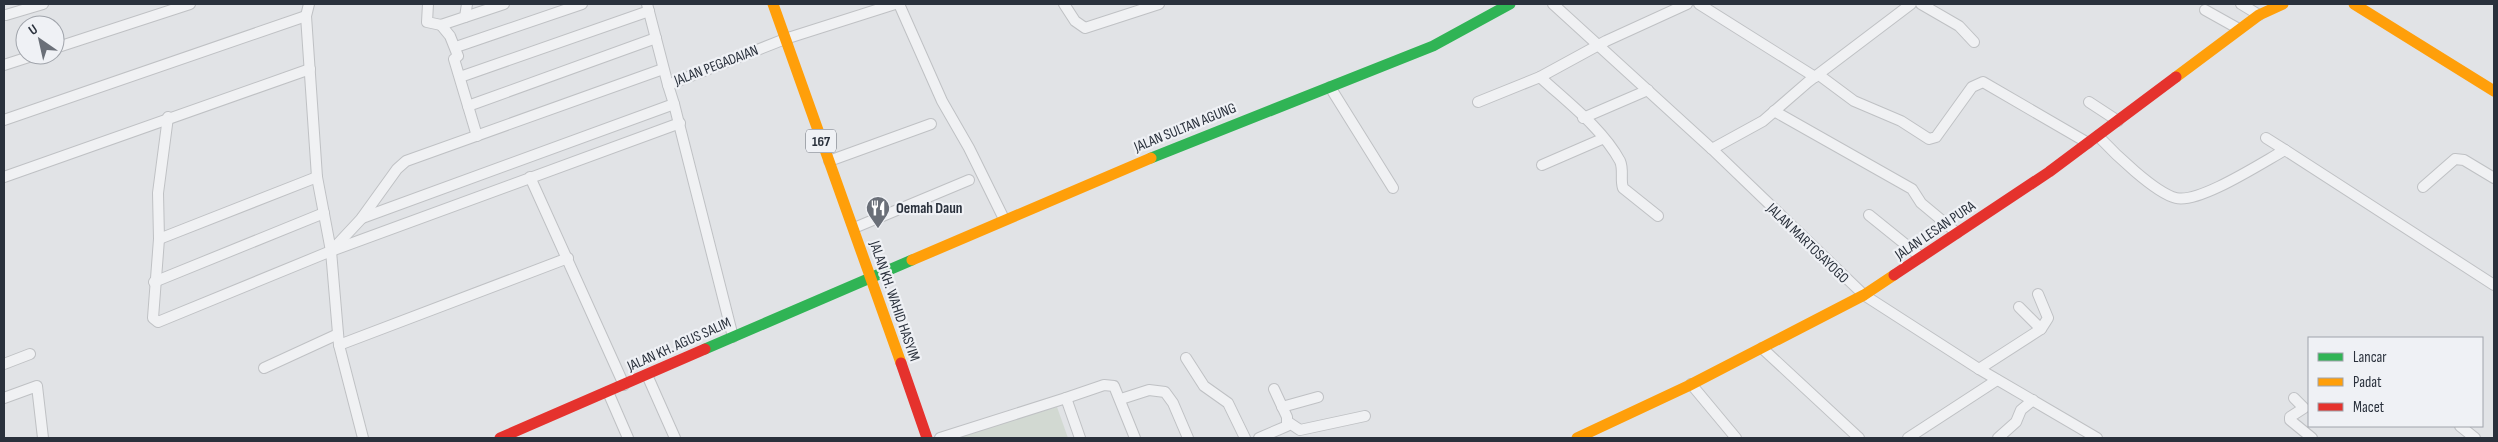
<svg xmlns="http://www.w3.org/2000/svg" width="2498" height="442" font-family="'Sofia Sans Condensed',sans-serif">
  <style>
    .green { fill: #d2d9d2 }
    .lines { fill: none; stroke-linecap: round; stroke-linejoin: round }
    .street-casing { stroke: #bfc1c4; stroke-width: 12 }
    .street { stroke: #f0f1f3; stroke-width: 10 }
    .fast { stroke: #30b455; stroke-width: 11 }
    .slow { stroke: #ff9f0a; stroke-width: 11 }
    .jam { stroke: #e5322d; stroke-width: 11 }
    .labels { text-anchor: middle; stroke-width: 4.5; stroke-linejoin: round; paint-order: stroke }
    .shield { fill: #eff1f5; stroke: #656b74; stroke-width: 1 }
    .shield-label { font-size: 14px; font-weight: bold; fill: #2a313c }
    .street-label { font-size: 15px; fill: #2a313c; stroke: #eff1f5 }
    .poi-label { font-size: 15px; font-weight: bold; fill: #2a313c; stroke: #eff1f5; text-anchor: start }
  </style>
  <rect width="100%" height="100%" fill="#e1e3e6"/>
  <!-- green -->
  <path class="green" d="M1057,407l11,31h-119z"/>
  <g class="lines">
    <!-- street casing -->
    <g class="street-casing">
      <g id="street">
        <path d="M309,4l-3,12 11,161 14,74 8,94 24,93"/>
        <path d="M428,4l-1,18 14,3"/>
        <path d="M467,4l-2,13 -24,8 9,11 8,20 -4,3 23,77"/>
        <path d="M647,4l21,81 117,-46 110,-35"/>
        <path d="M899,4l43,97 27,47 35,71"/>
        <path d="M1064,4l11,17 10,7 74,-24"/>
        <path d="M1553,4l159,145 152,146 115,74 118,69"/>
        <path d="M1699,4l116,73"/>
        <path d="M1921,4l38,22 15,16"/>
        <path d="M2241,4l18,11"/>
        <path d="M2205,10l34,19"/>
        <path d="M6,15l37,-11"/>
        <path d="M465,17l39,-13"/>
        <path d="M456,47l126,-43"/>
        <path d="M55,48l135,-44"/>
        <path d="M4,65l31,-10"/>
        <path d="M1819,75l35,26 47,20 28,18 7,-2 36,-50 11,-5 105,61"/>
        <path d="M460,77l189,-66"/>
        <path d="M1540,77c27,25 62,51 80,84 4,9 0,18 3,27l35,28"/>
        <path d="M1330,87l63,101"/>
        <path d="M1478,102l62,-25 66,-36 81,-37"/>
        <path d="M2089,102l29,19"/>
        <path d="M674,104l59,233"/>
        <path d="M468,106l188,-68"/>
        <path d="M1774,111l138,78 9,14 36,30"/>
        <path d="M168,117l-10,76 1,46 -6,79 5,4 173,-71 349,-128"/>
        <path d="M1583,118l65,-28"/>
        <path d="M4,120l302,-104"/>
        <path d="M2098,136c16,17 57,57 78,62 23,6 87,-36 109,-48l-19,-12"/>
        <path d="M1712,149l51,-28 45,-39 103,-78"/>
        <path d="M2285,150l209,135"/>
        <path d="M829,161l102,-37"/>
        <path d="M1542,165l60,-26"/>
        <path d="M4,177l306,-108"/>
        <path d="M530,177l94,208"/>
        <path d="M2423,187l32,-28 9,1 30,18"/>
        <path d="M1869,215l52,42"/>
        <path d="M362,218l312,-114 -6,-19"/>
        <path d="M854,228l115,-48"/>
        <path d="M159,239l158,-62"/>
        <path d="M333,249l28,-30 36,-50 9,-8 257,-92"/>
        <path d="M154,282l170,-69"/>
        <path d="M2038,294l10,24 -7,11"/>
        <path d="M339,345l229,-87"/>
        <path d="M1762,348l97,90"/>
        <path d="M1186,358l18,28 24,17 17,35"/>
        <path d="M4,364l26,-10"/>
        <path d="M264,368l74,-34"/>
        <path d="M1979,369l62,-40 -22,-22"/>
        <path d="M647,375l28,63"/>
        <path d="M1691,384l45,54"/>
        <path d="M608,392l20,46"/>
        <path d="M4,398l33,-12 6,52"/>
        <path d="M1066,398l38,-13 10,1 21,52"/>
        <path d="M2294,398l10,10 -14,9v3l22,18"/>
        <path d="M1121,399l28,-9 16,2 8,11 15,35"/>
        <path d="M1282,407l36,-10"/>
        <path d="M1288,422l12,8 65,-14"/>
        <path d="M2460,426l15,12"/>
        <path d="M940,438l126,-40 14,40"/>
        <path d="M1259,438l28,-12v-9l-13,-28"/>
        <path d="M1908,438l89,-58"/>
        <path d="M1998,438l18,-16 5,-12 12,-10"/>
      </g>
    </g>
    <!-- street -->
    <use href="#street" class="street"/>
    <!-- fast -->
    <g class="fast">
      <path d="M1151,158l282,-112 77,-42"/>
      <path d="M705,349l207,-89"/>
    </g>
    <!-- slow -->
    <g class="slow">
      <path d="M773,4l128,359"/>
      <path d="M2354,4l140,87"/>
      <path d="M2176,77l83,-62 24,-11"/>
      <path d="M912,260l239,-102"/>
      <path d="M1577,438l111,-52 176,-91 30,-20"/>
    </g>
    <!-- jam -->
    <g class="jam">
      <path d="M1894,275l155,-103 127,-95"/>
      <path d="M901,363l26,75"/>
      <path d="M500,438l205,-89"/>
    </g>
  </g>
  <!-- icons -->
  <defs>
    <g id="restaurant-pin" transform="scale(1.25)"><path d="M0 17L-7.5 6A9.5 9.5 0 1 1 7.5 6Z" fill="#6a6f78" stroke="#eff1f5"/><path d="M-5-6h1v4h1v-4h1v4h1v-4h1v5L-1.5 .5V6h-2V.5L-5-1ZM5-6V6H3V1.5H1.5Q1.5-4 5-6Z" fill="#fff"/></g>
  </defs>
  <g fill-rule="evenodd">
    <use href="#restaurant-pin" x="878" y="208"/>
  </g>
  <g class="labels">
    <!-- shield labels -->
    <rect class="shield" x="806" y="129.5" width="30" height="23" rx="4"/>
    <g class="shield-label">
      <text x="821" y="146">167</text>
    </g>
    <!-- street labels -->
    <g class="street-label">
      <text transform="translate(716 65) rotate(-21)" y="5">JALAN PEGADAIAN</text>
      <text transform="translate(1185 127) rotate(-22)" y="5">JALAN SULTAN AGUNG</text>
      <text transform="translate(1935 230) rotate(-34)" y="5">JALAN LESAN PURA</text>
      <text transform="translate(1808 243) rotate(44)" y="5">JALAN MARTOSAYOGO</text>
      <text transform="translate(895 301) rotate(71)" y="5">JALAN KH. WAHID HASYIM</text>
      <text transform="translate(679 344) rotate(-24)" y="5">JALAN KH. AGUS SALIM</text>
    </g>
    <!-- poi labels -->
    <g class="poi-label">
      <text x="896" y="213">Oemah Daun</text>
    </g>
  </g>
  <!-- border -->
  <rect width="2498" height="442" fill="none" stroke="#2a313c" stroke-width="10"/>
  <!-- legend -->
  <rect x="2308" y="337" width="175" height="90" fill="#eff1f5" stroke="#a0a4ab"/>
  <rect x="2318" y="353" width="25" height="8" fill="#30b455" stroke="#a0a4ab"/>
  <text x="2353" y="362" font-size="15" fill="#2a313c">Lancar</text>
  <rect x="2318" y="378" width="25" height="8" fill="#ff9f0a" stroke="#a0a4ab"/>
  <text x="2353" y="387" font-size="15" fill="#2a313c">Padat</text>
  <rect x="2318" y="403" width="25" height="8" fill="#e5322d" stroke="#a0a4ab"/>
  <text x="2353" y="412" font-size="15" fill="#2a313c">Macet</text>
  <!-- north arrow -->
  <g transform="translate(40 40) rotate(326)"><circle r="24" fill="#eff1f5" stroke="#a0a4ab"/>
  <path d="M0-4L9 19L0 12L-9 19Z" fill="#6a6f78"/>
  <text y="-8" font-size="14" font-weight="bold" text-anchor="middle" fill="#2a313c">U</text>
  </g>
</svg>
